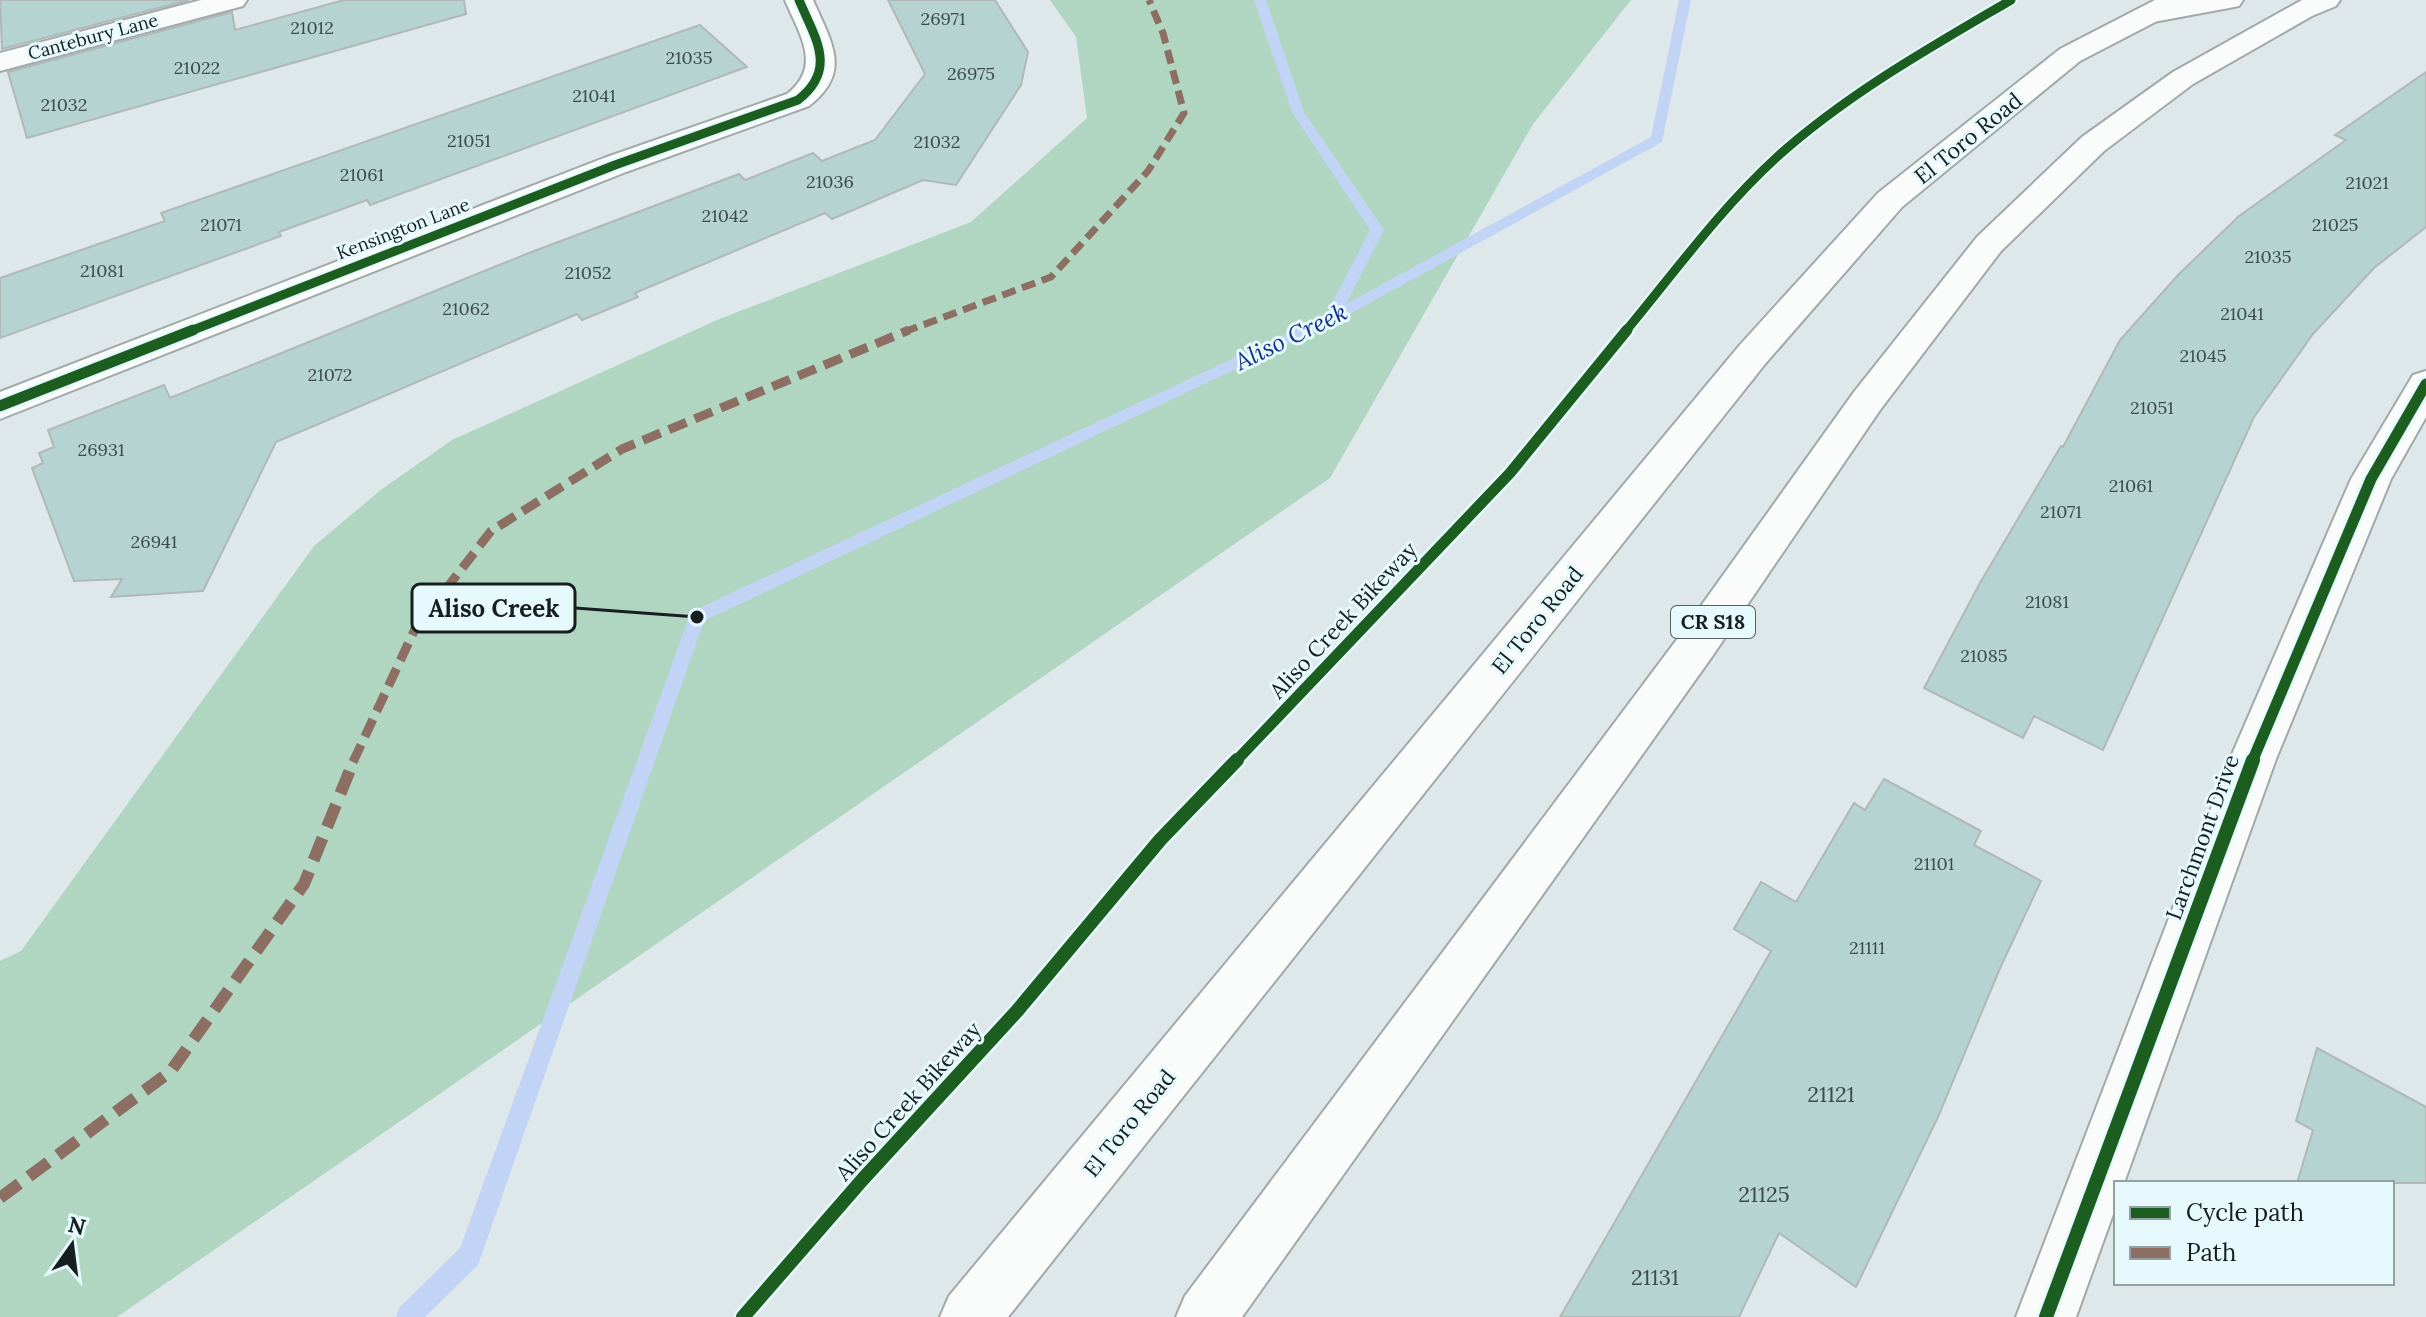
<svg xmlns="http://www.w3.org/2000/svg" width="2426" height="1317" font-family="Lora,serif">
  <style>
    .green { fill: #b0d6c1 }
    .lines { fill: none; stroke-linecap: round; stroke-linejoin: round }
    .stream { fill: #c1d4f6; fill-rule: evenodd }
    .building { fill: #b5d3d1; stroke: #b0b8b8; stroke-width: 2 }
    .minor-casing { stroke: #a1a9aa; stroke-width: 4 }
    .major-casing { stroke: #a1a9aa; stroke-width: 4 }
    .minor { fill: #fafcfc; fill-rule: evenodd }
    .major { fill: #fafcfc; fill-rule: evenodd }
    .quiet-far2 { stroke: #8d6e63; stroke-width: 7; stroke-dasharray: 14 7; stroke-linecap: butt }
    .quiet-far1 { stroke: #8d6e63; stroke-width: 9; stroke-dasharray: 19 9; stroke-linecap: butt }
    .quiet { stroke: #8d6e63; stroke-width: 12; stroke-dasharray: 24 12; stroke-linecap: butt }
    .cycleway-far2-casing { stroke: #e6f9fd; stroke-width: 13 }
    .cycleway-far1-casing { stroke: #e6f9fd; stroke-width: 16 }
    .cycleway-casing { stroke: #e6f9fd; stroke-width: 19 }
    .cycleway-far2 { stroke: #1b5e20; stroke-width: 9 }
    .cycleway-far1 { stroke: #1b5e20; stroke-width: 11 }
    .cycleway { stroke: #1b5e20; stroke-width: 14 }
    .labels { text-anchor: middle; stroke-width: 6; stroke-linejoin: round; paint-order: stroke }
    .number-label { font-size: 18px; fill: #3e4b4c }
    .far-street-label { font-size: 18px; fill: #171e1f; stroke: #e6f9fd }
    .shield { fill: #e6f9fd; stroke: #556062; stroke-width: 2 }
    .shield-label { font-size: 20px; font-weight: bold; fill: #171e1f }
    .street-label { font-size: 22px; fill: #171e1f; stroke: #e6f9fd }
    .near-number-label { font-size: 22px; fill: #3e4b4c }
    .water-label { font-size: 24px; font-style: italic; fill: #17318a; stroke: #e6f9fd }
    .leader { fill: none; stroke: #171e1f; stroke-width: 3 }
    .callout-dot { fill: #171e1f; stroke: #e6f9fd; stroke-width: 3 }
    .callout { fill: #e6f9fd; stroke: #171e1f; stroke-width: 3 }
    .callout-label { font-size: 24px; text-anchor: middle; font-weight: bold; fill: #171e1f }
  </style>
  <rect width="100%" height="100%" fill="#dee8ea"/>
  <!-- green -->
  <path class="green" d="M1050,0h581l-98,124 -203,354 -1213,839h-117v-356l21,-10 293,-405 68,-57 70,-49 265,-120 254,-98 116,-104 -11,-81z"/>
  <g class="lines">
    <!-- stream -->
    <path class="stream" d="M1254,0h12l38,112 80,118 -38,74 305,-167 28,-137h12l-29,142 -325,179 -633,300 -226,644 -53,52h-29l3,-9 61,-60 231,-636 635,-297 44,-85 -78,-118z"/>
  </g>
  <!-- building -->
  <g class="building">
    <path d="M0,0h189l-187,49z"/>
    <path d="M344,0h120l2,14 -439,124 -19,-66 224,-60 3,18z"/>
    <path d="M888,0h107l33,52 -7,33 -65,100 -33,-5 -91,39 -7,-6 -190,80 3,4 -56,23 -5,-6 -301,128 -73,149 -92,6 11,-18 -48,2 -42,-113 11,-5 -4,-10 15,-6 -6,-17 116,-45 6,13 359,-145 210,-79 6,6 68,-27 9,8 53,-21 50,-66z"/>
    <path d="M700,25l47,42 -377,138 -3,-5 -88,32 2,4 -281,102v-60l165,-57 -4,-8z"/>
    <path d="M2426,72v155l-52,41 -61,66 -59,83 -151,333 -69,-34 -11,22 -99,-50 56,-105 81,-137 2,1 57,-107 58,-65 61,-59 107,-76 -11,-5z"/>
    <path d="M1884,779l97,52 -7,14 67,36 -40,85 -63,151 -82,170 -77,-54 -40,84h-179l211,-366 -37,-22 27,-47 35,20 58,-99 11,7z"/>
    <path d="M2317,1048l109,59v76h-129l16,-53 -17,-9z"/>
  </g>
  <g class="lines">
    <!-- minor casing -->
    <g class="minor-casing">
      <g id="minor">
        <path d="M201,0h46l-4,6 -243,65v-18z"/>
        <path d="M785,0h28c18,42 40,72 -4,106l-183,66 -626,247v-27l604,-234 183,-64c36,-28 12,-60 -2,-94z"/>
        <path d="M2184,0h59l-4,6 -10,2 -81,15 -10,-2 -4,-6 4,-6z"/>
        <path d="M2426,371v46l-35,62 -115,280 -152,424h-8v23l-40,111h-60l214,-558 121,-280 62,-104z"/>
      </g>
    </g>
    <!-- major casing -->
    <g class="major-casing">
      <g id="major">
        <path d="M2155,0h35l-4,6 -106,55 -178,146 -137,157 -757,953h-68l9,-21 790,-950 139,-153 182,-144z"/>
        <path d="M2302,0h38l-4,6 -24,10 -119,68 -89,67 -103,100 -121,159 -169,248 -469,659h-66l9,-21 496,-662 173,-242 123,-155 105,-100 91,-65z"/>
      </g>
    </g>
    <!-- minor -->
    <use href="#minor" class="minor"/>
    <!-- major -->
    <use href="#major" class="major"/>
    <!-- quiet-far2 -->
    <path class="quiet-far2" d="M904,332l147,-55 97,-106 36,-58 -21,-80 -14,-33"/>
    <!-- quiet-far1 -->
    <path class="quiet-far1" d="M353,762l62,-133 76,-98 131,-82 287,-119"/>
    <!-- quiet -->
    <path class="quiet" d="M0,1198l171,-127 133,-187 50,-124"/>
    <!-- cycleway-far2 casing -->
    <g class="cycleway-far2-casing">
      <g id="cycleway-far2">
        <path d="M188,332l427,-167 183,-65c40,-31 17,-62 1,-100"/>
        <path d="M1625,332c49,-59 95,-123 152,-175 70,-63 154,-110 234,-157"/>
      </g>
    </g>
    <!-- cycleway-far1 casing -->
    <g class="cycleway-far1-casing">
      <g id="cycleway-far1">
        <path d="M0,406l193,-76"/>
        <path d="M1235,762l275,-289 117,-143"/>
        <path d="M2252,762l119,-283 55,-95"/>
      </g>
    </g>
    <!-- cycleway casing -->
    <g class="cycleway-casing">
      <g id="cycleway">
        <path d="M743,1317l120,-138 154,-168 143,-171 77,-80"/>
        <path d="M2046,1317l207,-557"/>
      </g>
    </g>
    <!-- cycleway-far2 -->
    <use href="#cycleway-far2" class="cycleway-far2"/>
    <!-- cycleway-far1 -->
    <use href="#cycleway-far1" class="cycleway-far1"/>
    <!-- cycleway -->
    <use href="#cycleway" class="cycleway"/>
  </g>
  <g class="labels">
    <!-- number labels -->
    <g class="number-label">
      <text x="943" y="25">26971</text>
      <text x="312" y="34">21012</text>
      <text x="689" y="64">21035</text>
      <text x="197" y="74">21022</text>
      <text x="971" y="80">26975</text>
      <text x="594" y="102">21041</text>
      <text x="64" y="111">21032</text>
      <text x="469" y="147">21051</text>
      <text x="937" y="148">21032</text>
      <text x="362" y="181">21061</text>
      <text x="830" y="188">21036</text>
      <text x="2367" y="189">21021</text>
      <text x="725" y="222">21042</text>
      <text x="221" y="231">21071</text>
      <text x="2335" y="231">21025</text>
      <text x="2268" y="263">21035</text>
      <text x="102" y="277">21081</text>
      <text x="588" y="279">21052</text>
      <text x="466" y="315">21062</text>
      <text x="2242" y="320">21041</text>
      <text x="2203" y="362">21045</text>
      <text x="330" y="381">21072</text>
      <text x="2152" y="414">21051</text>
      <text x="101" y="456">26931</text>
      <text x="2131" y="492">21061</text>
      <text x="2061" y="518">21071</text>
      <text x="154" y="548">26941</text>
      <text x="2047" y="608">21081</text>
      <text x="1984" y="662">21085</text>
      <text x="1934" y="870">21101</text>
      <text x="1867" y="954">21111</text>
    </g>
    <!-- far-street labels -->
    <g class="far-street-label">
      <text transform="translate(93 37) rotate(-15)" y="6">Cantebury Lane</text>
      <text transform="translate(403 229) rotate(-21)" y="6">Kensington Lane</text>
    </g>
    <!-- shield labels -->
    <rect class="shield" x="1671" y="606" width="84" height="32" rx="6"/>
    <g class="shield-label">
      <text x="1713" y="629">CR S18</text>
    </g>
    <!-- street labels -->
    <g class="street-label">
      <text transform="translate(1968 138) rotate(-39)" y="8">El Toro Road</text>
      <text transform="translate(1343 620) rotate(-47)" y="8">Aliso Creek Bikeway</text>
      <text transform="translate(1537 620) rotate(-51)" y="8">El Toro Road</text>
      <text transform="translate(2202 837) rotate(-70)" y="8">Larchmont Drive</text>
      <text transform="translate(908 1101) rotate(-48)" y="8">Aliso Creek Bikeway</text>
      <text transform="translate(1129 1123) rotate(-51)" y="8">El Toro Road</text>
    </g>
    <!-- near-number labels -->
    <g class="near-number-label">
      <text x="1831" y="1102">21121</text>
      <text x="1764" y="1202">21125</text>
      <text x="1655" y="1285">21131</text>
    </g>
    <!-- water labels -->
    <g class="water-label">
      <text transform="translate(1291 337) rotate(-26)" y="8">Aliso Creek</text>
    </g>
  </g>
  <!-- callouts -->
  <path class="leader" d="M697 617L575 608"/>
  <circle class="callout-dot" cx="697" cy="617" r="8"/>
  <rect class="callout" x="412" y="584" width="163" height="48" rx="8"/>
  <g class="callout-label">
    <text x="494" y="617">Aliso Creek</text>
  </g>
  <!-- legend -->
  <rect x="2114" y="1181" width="280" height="104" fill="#e6f9fd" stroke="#93a1a4" stroke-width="2"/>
  <rect x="2130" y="1207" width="40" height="12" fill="#1b5e20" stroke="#93a1a4" stroke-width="2"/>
  <text x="2186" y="1221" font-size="24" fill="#171e1f">Cycle path</text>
  <rect x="2130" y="1247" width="40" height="12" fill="#8d6e63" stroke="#93a1a4" stroke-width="2"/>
  <text x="2186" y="1261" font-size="24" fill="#171e1f">Path</text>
  <!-- north arrow -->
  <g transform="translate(72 1245) rotate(14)" stroke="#e6f9fd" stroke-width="6" paint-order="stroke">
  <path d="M0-6L14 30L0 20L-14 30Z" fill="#171e1f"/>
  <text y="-12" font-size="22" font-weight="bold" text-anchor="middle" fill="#171e1f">N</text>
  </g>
</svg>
